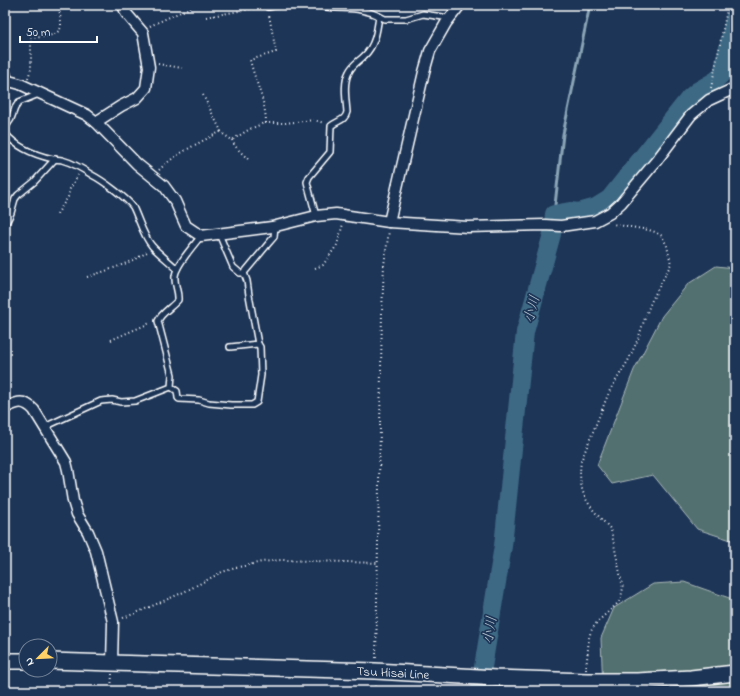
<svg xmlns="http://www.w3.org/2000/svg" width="740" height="696" font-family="'Indie Flower','Klee One',sans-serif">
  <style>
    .green { fill: #53706f; stroke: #a9b8b7 }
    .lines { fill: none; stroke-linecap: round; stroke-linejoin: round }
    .stream { stroke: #8ba5b6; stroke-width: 3 }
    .river { stroke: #3e6985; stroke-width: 18 }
    .lane-casing { stroke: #fff; stroke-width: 8 }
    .street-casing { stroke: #fff; stroke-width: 13 }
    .secondary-casing { stroke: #fff; stroke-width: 18 }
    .path { stroke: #fff; stroke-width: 2; stroke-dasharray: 1 3; stroke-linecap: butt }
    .lane { stroke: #1d3557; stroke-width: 5 }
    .street { stroke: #1d3557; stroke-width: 10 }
    .secondary { stroke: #1d3557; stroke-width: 15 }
    .labels { text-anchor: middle; stroke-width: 3.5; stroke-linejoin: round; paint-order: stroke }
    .street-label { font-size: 13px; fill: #fff; stroke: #1d3557 }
    .water-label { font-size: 14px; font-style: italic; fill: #b2c3ce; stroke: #1d3557 }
  </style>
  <rect width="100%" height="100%" fill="#1d3557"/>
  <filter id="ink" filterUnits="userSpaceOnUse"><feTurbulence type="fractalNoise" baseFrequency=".025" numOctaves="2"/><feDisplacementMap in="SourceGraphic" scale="8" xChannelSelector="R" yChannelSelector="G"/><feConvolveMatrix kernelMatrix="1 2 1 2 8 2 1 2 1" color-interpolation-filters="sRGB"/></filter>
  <g filter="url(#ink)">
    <!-- green -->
    <g class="green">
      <path d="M716,266l19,2v273h-1l-37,-12 -44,-54 -41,9 -15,-19 37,-95 28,-54 26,-32z"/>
      <path d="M684,582l51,18v91h-132l-2,-53 13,-30 39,-24z"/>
    </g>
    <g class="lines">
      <!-- stream -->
      <path class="stream" d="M554,214l9,-80 27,-129"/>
      <!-- river -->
      <path class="river" d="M479,691l3,-5 1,-19 20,-121 22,-214 27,-98 2,-20 16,-3 9,1 7,-2 10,-3 13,-8 80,-101 8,-7 19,-11 6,-6 13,-58"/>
      <!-- lane casing -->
      <g class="lane-casing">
        <g id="lane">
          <path d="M268,7l11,-2"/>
          <path d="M379,16l6,3h21l17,-5 20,3 6,2"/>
          <path d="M5,58v7l5,16"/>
          <path d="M5,128l6,-9 4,-11 4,-6 20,-8"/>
          <path d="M5,133c12,15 30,22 48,26 3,1 6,0 9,1 11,3 21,9 30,15 10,5 36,24 41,32 6,12 10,29 19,39 7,8 17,15 25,23"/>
          <path d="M316,216l-9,-34 2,-5 21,-25 1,-26c7,-6 14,-5 16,-14 -1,-13 -4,-29 2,-40 3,-7 10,-11 15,-16 11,-10 13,-25 15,-40 -6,-3 -12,-5 -18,-6 -14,-3 -28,0 -42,-5"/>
          <path d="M5,225l6,-12 4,-14 3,-4 16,-13 21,-23"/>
          <path d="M219,234l14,33 7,6h4"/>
          <path d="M230,347l28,-3"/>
          <path d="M171,387l6,4 1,7 1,1 20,1 10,3 22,2h21l5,-3 4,-27 -1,-28 -2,-3 -9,-49 -2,-14 -3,-8 24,-29 6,-7 1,-11"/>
          <path d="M45,428l6,-4 50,-23 11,-1 9,2 14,-1 36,-14 1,-12 -14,-54c3,-8 14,-14 20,-21 1,-8 -4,-16 -3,-24 1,-11 19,-31 26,-40"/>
        </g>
      </g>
      <!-- street casing -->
      <g class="street-casing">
        <g id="street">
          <path d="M5,80l15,4 67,31 9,7 41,42 27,22 11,15 11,25 15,10 71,-9 44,-11 20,-2 53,8 79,5 77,-2 16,1 34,-5 15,-8 11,-10 36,-43 34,-45 18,-15 26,-12"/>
          <path d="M96,122l25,-16 16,-8 9,-10 3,-21 -6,-34 -17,-20 -3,-8"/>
          <path d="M389,222l35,-150 6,-21 16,-28 14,-18"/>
          <path d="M5,408c13,-6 18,-9 29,2l32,52 2,8 5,31 4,13 11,18 8,19 17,71 -1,41"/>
        </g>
      </g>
      <!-- secondary casing -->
      <g class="secondary-casing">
        <g id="secondary">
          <path d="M5,661h21"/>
          <path d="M50,661l62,2 263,8 121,7 91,3h50l54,-3 44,-5"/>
        </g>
      </g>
      <!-- path -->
      <g class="path">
        <path d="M206,17l55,-10"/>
        <path d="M150,26l46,-21"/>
        <path d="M158,64l24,4"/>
        <path d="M28,78l3,-9v-31c9,-1 30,-1 30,-13 0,-5 -1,-11 -2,-16l29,-2 4,-2"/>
        <path d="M711,88l17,-83"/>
        <path d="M203,95l18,36 -1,1"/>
        <path d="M266,123c0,-21 -11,-42 -16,-63l26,-8 -7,-37"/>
        <path d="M232,140c3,8 10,13 16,19"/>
        <path d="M159,170c17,-17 40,-27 61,-38l12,8 18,-11 14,-6h21l29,-3 10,3"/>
        <path d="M57,214l11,-17 2,-8 8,-14"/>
        <path d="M315,268l8,-3 14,-20 6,-21"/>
        <path d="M87,277c21,-7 42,-13 60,-25"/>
        <path d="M111,340l39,-17"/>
        <path d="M123,618l13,-5 48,-21 38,-20 17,-5 23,-5 19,-2 96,3"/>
        <path d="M376,658l6,-346 2,-47 5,-34"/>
        <path d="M586,670l3,-32 2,-7 6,-9 20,-18 4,-6 2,-10 -12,-58 -3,-4c-21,-21 -31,-34 -27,-65l29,-71 18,-29 10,-22 7,-21 6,-16 20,-38 -4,-18 -5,-10 -7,-4 -6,-2 -37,-6"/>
        <path d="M111,691l1,-17"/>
        <path d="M375,691v-8"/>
      </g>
      <!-- lane -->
      <use href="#lane" class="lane"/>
      <!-- street -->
      <use href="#street" class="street"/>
      <!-- secondary -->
      <use href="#secondary" class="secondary"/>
    </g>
  </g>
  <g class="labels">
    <!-- street labels -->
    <g class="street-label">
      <text transform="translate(393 672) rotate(3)" y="5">Tsu Hisai Line</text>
    </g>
    <!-- water labels -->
    <g class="water-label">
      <text transform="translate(531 309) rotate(-75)" y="5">小川</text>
      <text transform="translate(489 630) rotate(-81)" y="5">小川</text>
    </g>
  </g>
  <!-- margin -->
  <rect width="740" height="696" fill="none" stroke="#1d3557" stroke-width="20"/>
  <rect x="10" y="10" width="720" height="676" fill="none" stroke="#fff" stroke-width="1.5" filter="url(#ink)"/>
  <!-- north arrow -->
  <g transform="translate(38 658) rotate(246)"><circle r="19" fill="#1d3557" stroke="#77869a"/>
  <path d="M0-3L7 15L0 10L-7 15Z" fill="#ffd166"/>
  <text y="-6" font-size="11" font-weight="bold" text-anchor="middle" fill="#ffffff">N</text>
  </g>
  <!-- scale -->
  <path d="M20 36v6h77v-6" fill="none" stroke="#ffffff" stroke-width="2"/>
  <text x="26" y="36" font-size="12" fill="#ffffff" stroke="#1d3557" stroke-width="3" paint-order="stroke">50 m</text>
</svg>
